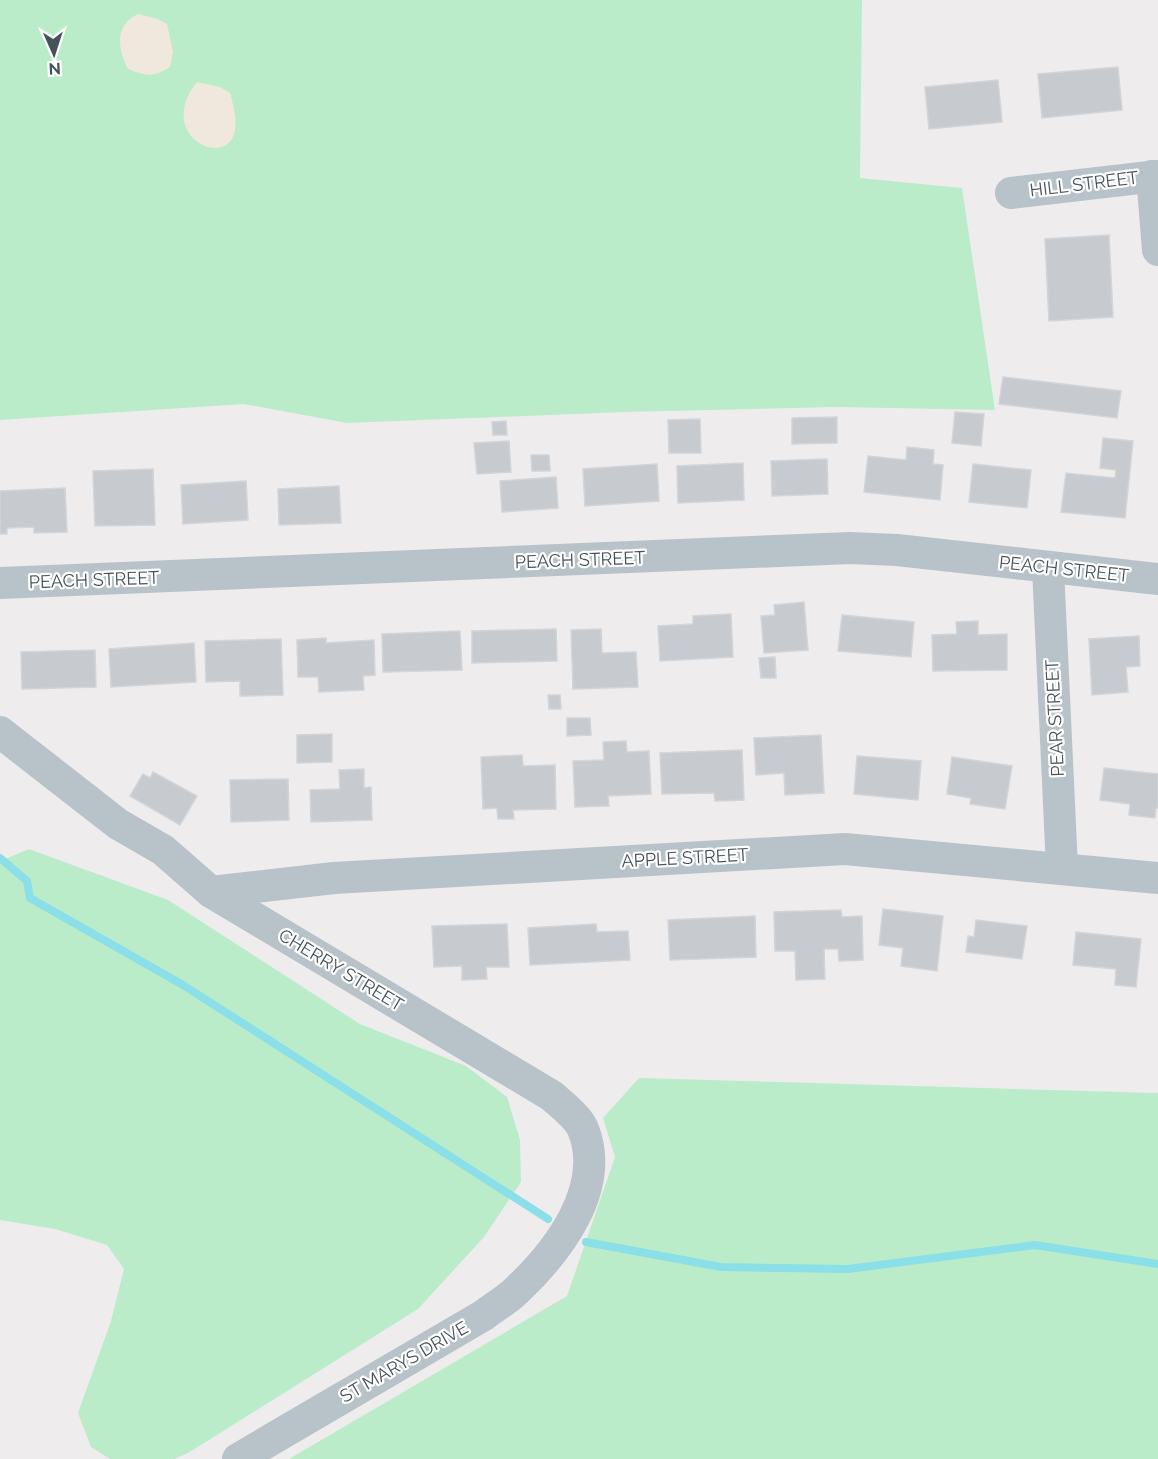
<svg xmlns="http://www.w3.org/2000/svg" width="1158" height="1459" font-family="Raleway,sans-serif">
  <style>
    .green { fill: #bbecc9 }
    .sand { fill: #f1e8dd }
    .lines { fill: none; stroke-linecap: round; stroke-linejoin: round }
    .stream { stroke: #8adfe8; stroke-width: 8 }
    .building { fill: #c7cacf; stroke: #d1d4d8; stroke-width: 1.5 }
    .minor { stroke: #b8c3c9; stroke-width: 32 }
    .labels { text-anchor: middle; stroke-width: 4.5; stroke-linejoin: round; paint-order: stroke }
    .street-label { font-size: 18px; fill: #465259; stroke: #fff }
  </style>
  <rect width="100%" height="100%" fill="#efeced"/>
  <!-- green -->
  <g class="green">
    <path d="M0,0h862l-2,178 102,10 33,222 -158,-3 -212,5 -278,11 -103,-19 -244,16z"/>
    <path d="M29,849l139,51 192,124 106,42 41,31 13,43 1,42 -37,55 -66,72 -230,144 -14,6h-64l-19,-12 -13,-34 33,-92 13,-52 -17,-24 -52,-16 -55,-9v-359z"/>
    <path d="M639,1078l519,15v366h-869l278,-163 48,-139 -12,-39z"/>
  </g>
  <!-- sand -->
  <g class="sand">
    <path d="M138,14l20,5 9,5 6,28 -3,15c-18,11 -23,9 -42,2 -10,-20 -14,-44 10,-55z"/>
    <path d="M197,82l23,5 10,6c3,11 7,26 5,37 -7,41 -81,6 -38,-48z"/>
  </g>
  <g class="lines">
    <!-- stream -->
    <g class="stream">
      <path d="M0,858l27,23 3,17 153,87 365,234"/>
      <path d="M586,1242l135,25 127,2 187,-24 123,19"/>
    </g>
  </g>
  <!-- building -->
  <g class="building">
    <path d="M1118,67l4,43 -80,8 -4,-44z"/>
    <path d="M998,80l4,42 -73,7 -4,-42z"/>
    <path d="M1109,235l4,82 -64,4 -4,-82z"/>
    <path d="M1003,377l118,14 -4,27 -118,-14z"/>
    <path d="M955,412l29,2 -3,32 -29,-3z"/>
    <path d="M837,417v26l-45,1v-26z"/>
    <path d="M700,419l1,34h-32l-1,-33z"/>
    <path d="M506,421l1,14h-14l-1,-13z"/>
    <path d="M1103,438l30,3 -8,77 -64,-6 5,-39 49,5 1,-8 -16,-2z"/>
    <path d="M509,441l2,31 -34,2 -3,-31z"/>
    <path d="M907,447l27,3 -1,14 10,1 -3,35 -76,-8 4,-36 38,4z"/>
    <path d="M531,455h18l1,16h-18z"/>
    <path d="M827,459l1,35 -56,2 -1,-35z"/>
    <path d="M743,463l1,37 -66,3 -1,-37z"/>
    <path d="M657,464l2,37 -74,5 -2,-37z"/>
    <path d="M973,464l58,6 -4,38 -58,-6z"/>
    <path d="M153,469l2,56 -60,1 -2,-55z"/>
    <path d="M556,477l2,31 -56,4 -2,-31z"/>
    <path d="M246,481l2,39 -65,4 -2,-39z"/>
    <path d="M339,486l2,37 -62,2 -1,-36z"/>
    <path d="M65,488l2,44 -33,1v-6l-27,1v6h-7v-43z"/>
    <path d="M804,602l4,48 -44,3 -3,-37 14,-1 -1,-10z"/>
    <path d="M731,614l2,43 -73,4 -2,-35 35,-2v-8z"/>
    <path d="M842,615l72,7 -3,35 -73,-6z"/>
    <path d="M978,621v14l29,-1v36l-74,1 -1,-36 25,-1 -1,-12z"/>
    <path d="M556,629l1,32 -85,2v-32z"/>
    <path d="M601,629l1,24 34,-1 2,35 -65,2 -2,-59z"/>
    <path d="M460,631l2,39 -79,2 -1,-38z"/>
    <path d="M1139,636l1,30 -14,1 2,25 -36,3 -3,-56z"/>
    <path d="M326,638v5l48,-3 1,35 -12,1 1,14 -45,2 -1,-15h-20l-1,-37z"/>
    <path d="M281,639l2,56 -43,1v-15l-34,1 -1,-41z"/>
    <path d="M194,643l2,39 -85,5 -2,-38z"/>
    <path d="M95,650l1,37 -74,2 -1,-37z"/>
    <path d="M775,657l1,21h-15l-2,-20z"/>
    <path d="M548,695h12l1,14h-12z"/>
    <path d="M567,718h23l1,17 -24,1z"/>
    <path d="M332,734v28l-35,1v-28z"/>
    <path d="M821,735l3,58 -39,2 -1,-22 -28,2 -2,-37z"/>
    <path d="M626,741l1,11 22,-1 2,43 -43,2 1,10 -34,1 -2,-46 31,-1 -1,-18z"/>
    <path d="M742,750l2,50 -29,1 -1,-8 -52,1 -2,-41z"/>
    <path d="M522,755l1,11 32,-1 1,44 -43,1 1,9h-16l-1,-11 -14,1 -2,-52z"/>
    <path d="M857,756l64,5 -3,39 -64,-6z"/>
    <path d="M952,757l60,9 -7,43 -35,-5 1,-6 -24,-4z"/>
    <path d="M1104,768l54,6v34h-2l-1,10 -26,-3 1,-11 -30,-4z"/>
    <path d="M364,769v19l7,-1 1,33 -61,2 -1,-32 30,-1 -1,-19z"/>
    <path d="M153,772l44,24 -17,29 -50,-29 13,-22 7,4z"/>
    <path d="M288,779l1,41 -58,2 -1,-42z"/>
    <path d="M883,909l60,7 -6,55 -36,-5 2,-18 -24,-3z"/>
    <path d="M841,910l1,7 20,-1 1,44 -24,1 -1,-12h-14l1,30 -29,1 -1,-29h-20l-1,-39z"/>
    <path d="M755,916l1,41 -86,3 -2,-40z"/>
    <path d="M976,920l51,6 -5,33 -56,-7 2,-16 6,1z"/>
    <path d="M507,924l2,43h-23l1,12 -25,1v-14l-28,1 -2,-41z"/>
    <path d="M596,924l1,8 31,-1 2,29 -100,5 -2,-37z"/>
    <path d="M1076,932l65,7 -5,48 -21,-2 1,-16 -43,-4z"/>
  </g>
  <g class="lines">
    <!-- minor -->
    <g class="minor">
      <path d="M1152,176l6,74"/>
      <path d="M1011,193l147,-17"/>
      <path d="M1048,568l14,300"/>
      <path d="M0,583l850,-35 47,2 261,29"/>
      <path d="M0,732l118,92 45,26 48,42 341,204c10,9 26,21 31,33 24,60 -26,123 -66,161 -10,10 -23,17 -33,25l-246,144"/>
      <path d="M211,892l123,-14 511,-29 313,29"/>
    </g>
  </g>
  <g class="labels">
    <!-- street labels -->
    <g class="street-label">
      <text transform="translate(1084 184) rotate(-7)" y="6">HILL STREET</text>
      <text transform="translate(580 560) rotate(-2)" y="6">PEACH STREET</text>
      <text transform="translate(1064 569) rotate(6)" y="6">PEACH STREET</text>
      <text transform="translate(94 580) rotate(-2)" y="6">PEACH STREET</text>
      <text transform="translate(1055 718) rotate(-93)" y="6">PEAR STREET</text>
      <text transform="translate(685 858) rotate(-3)" y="6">APPLE STREET</text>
      <text transform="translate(341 970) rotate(31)" y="6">CHERRY STREET</text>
      <text transform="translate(404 1362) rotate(-30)" y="6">ST MARYS DRIVE</text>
    </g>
  </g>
  <!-- north arrow -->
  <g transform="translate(54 54) rotate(177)" stroke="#ffffff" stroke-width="4.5" paint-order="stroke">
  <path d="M0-4.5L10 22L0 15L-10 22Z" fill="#465259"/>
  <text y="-9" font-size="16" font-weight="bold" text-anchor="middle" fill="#465259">N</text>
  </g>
</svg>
